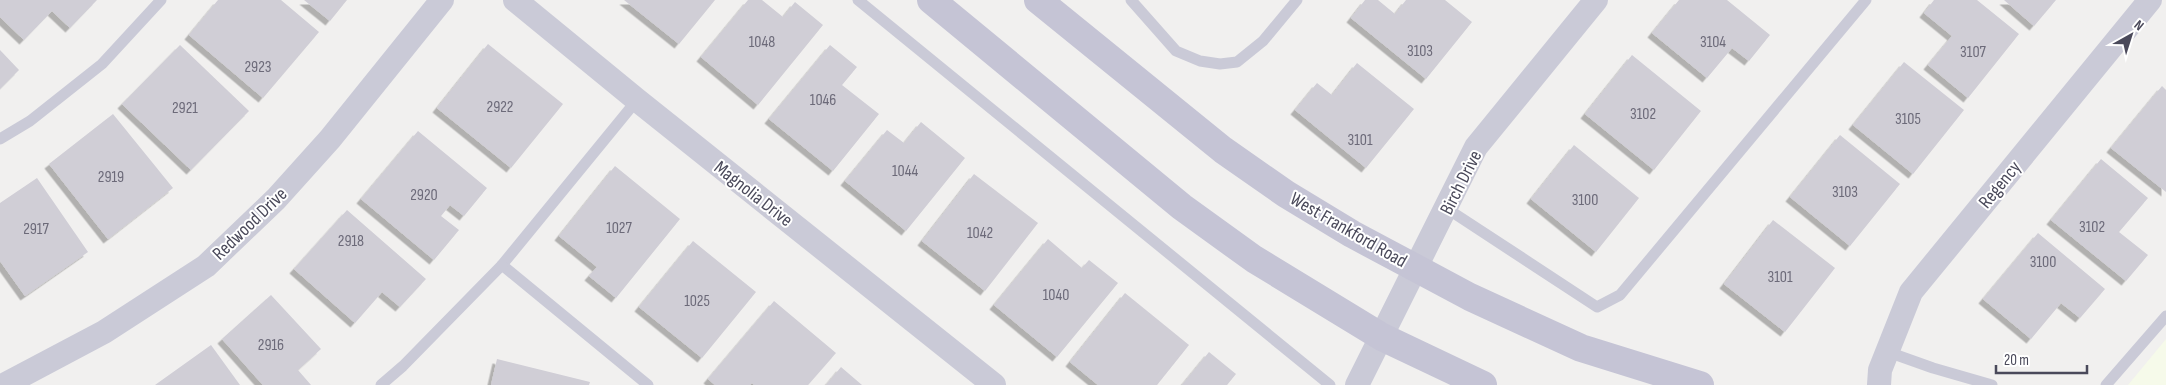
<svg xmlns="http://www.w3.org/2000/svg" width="2166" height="385" font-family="'Sofia Sans Condensed',sans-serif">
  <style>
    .commercial { fill: #f6faea }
    .building { fill: #d0ced6; filter: url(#shadow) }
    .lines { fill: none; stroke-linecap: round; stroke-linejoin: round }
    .lane { stroke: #cacad7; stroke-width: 11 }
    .street { stroke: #cacad7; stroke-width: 24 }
    .secondary { stroke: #c5c4d5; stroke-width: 28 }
    .labels { text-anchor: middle; stroke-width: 4; stroke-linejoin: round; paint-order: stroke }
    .number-label { font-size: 16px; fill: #6c6a79 }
    .street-label { font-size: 19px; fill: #4a495a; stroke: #fff }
  </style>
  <defs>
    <filter id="shadow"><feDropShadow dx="-4.5" dy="4.5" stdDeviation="0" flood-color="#0004"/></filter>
  </defs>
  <rect width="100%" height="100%" fill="#f1f0ef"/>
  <!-- commercial -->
  <path class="commercial" d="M2166,339v46h-38z"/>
  <!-- building -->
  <g class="building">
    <path d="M0,0h97l-27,28 -18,-17 -28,29 -24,-23z"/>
    <path d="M218,0h63l38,32 -56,66 -74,-63z"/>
    <path d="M304,0h43l-17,21z"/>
    <path d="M624,0h91l-36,44z"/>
    <path d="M748,0h14l21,17 12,-15 28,23 -65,80 -57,-48z"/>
    <path d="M1365,0h13l17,14 11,-14h39l27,22 -46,57 -75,-61z"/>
    <path d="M1679,0h48l43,35 -21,26 -17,-13 -25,30 -55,-45z"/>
    <path d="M1934,0h43l42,34 -51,64 -40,-33 24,-29 -28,-23z"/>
    <path d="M2004,0h52l-22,26z"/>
    <path d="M488,44l75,60 -52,64 -74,-60z"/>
    <path d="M180,45l69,66 -58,59 -69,-66z"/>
    <path d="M830,45l27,22 -15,18 37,29 -46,57 -64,-52z"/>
    <path d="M0,50l19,20 -19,19z"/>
    <path d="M1632,55l69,56 -47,59 -69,-56z"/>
    <path d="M1904,62l60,48 -51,64 -60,-49z"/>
    <path d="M1357,63l57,46 -48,59 -71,-58 22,-27 15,12z"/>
    <path d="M2162,86l4,4v102l-55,-44z"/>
    <path d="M113,114l60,74 -65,51 -59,-75z"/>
    <path d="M921,122l44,36 -59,73 -61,-50 42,-51 17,13z"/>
    <path d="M418,131l69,57 -23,28 -14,-11 -9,11 18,14 -25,30 -73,-61z"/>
    <path d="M1840,135l60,49 -50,62 -60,-49z"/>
    <path d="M1574,145l65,53 -43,54 -65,-53z"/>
    <path d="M2101,159l47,39 -29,34 29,23 -22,26 -75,-61z"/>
    <path d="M615,166l65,53 -64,79 -27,-22 8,-9 -38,-31z"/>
    <path d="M974,174l64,49 -53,68 -63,-50z"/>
    <path d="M37,178l51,74 -63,44 -25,-35v-58z"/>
    <path d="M347,210l79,69 -26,28 -18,-15 -27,31 -61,-54z"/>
    <path d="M1773,220l62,48 -50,64 -61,-48z"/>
    <path d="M2038,233l67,56 -25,29 -19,-15 -30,36 -48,-40z"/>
    <path d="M1048,239l34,29 7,-8 29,23 -61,74 -63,-52z"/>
    <path d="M693,241l63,51 -54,66 -63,-51z"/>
    <path d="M1125,293l64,52 -32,40h-59l-28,-23z"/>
    <path d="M271,295l50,54 -23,21 13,15h-48l-41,-46z"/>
    <path d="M774,301l62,52 -28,32h-54l-2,-2 -2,2h-35l-7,-6z"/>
    <path d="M211,345l29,40h-85z"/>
    <path d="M1209,352l27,22 -9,11h-45z"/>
    <path d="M497,359l93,23 -1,3h-98z"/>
    <path d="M841,367l21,18h-36z"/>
  </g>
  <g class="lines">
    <!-- lane -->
    <g class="lane">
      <path d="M858,0l472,385"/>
      <path d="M1131,0l45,51 24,10 20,3 17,-2 26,-21 34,-41"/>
      <path d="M637,100l-135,165 146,120"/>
      <path d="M0,139l30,-18 72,-57 59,-64"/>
      <path d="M1446,208l151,99 23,-12 246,-295"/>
      <path d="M1888,352l45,16 59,17"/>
      <path d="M381,385l22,-19 99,-101"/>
      <path d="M2106,385l60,-69"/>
    </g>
    <!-- street -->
    <g class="street">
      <path d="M515,0l122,100 357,285"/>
      <path d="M4,385l100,-53 102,-66 70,-67 54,-60 112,-139"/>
      <path d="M1357,385l119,-238 120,-147"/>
      <path d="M1879,385l1,-15 31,-78 239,-292"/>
    </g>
    <!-- secondary -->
    <g class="secondary">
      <path d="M931,0l251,207 72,52 128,78 101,48"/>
      <path d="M1038,0l185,150 63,44 66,40 118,63 111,51 119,37"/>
    </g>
  </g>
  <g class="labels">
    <!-- number labels -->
    <g class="number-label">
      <text x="762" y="47">1048</text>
      <text x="1713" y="47">3104</text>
      <text x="1420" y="56">3103</text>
      <text x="1973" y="57">3107</text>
      <text x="258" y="72">2923</text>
      <text x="823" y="105">1046</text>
      <text x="500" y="112">2922</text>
      <text x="185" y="113">2921</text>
      <text x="1643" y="119">3102</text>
      <text x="1908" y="124">3105</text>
      <text x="1360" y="145">3101</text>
      <text x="905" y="176">1044</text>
      <text x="111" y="182">2919</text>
      <text x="1845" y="197">3103</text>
      <text x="424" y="200">2920</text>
      <text x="1585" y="205">3100</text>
      <text x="2092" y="232">3102</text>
      <text x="619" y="233">1027</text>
      <text x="36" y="234">2917</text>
      <text x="980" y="238">1042</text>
      <text x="351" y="246">2918</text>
      <text x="2043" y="267">3100</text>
      <text x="1780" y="282">3101</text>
      <text x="1056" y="300">1040</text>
      <text x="697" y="306">1025</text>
      <text x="271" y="350">2916</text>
    </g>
    <!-- street labels -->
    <g class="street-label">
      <text transform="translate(1460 182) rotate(-63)" y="7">Birch Drive</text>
      <text transform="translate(1999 184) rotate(-51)" y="7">Regency</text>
      <text transform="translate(754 193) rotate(38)" y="7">Magnolia Drive</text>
      <text transform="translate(249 223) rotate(-44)" y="7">Redwood Drive</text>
      <text transform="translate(1349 229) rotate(30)" y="7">West Frankford Road</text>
    </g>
  </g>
  <!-- north arrow -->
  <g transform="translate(2131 35) rotate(39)" stroke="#ffffff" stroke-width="4" paint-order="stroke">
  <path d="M0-4L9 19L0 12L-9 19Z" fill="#4a495a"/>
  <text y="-8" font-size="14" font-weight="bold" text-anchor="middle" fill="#4a495a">N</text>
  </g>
  <!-- scale -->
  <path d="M1996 365v8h91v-8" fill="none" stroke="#4a495a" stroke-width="2.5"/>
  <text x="2004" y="365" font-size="15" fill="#4a495a" stroke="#ffffff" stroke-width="4" paint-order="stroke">20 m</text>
</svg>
